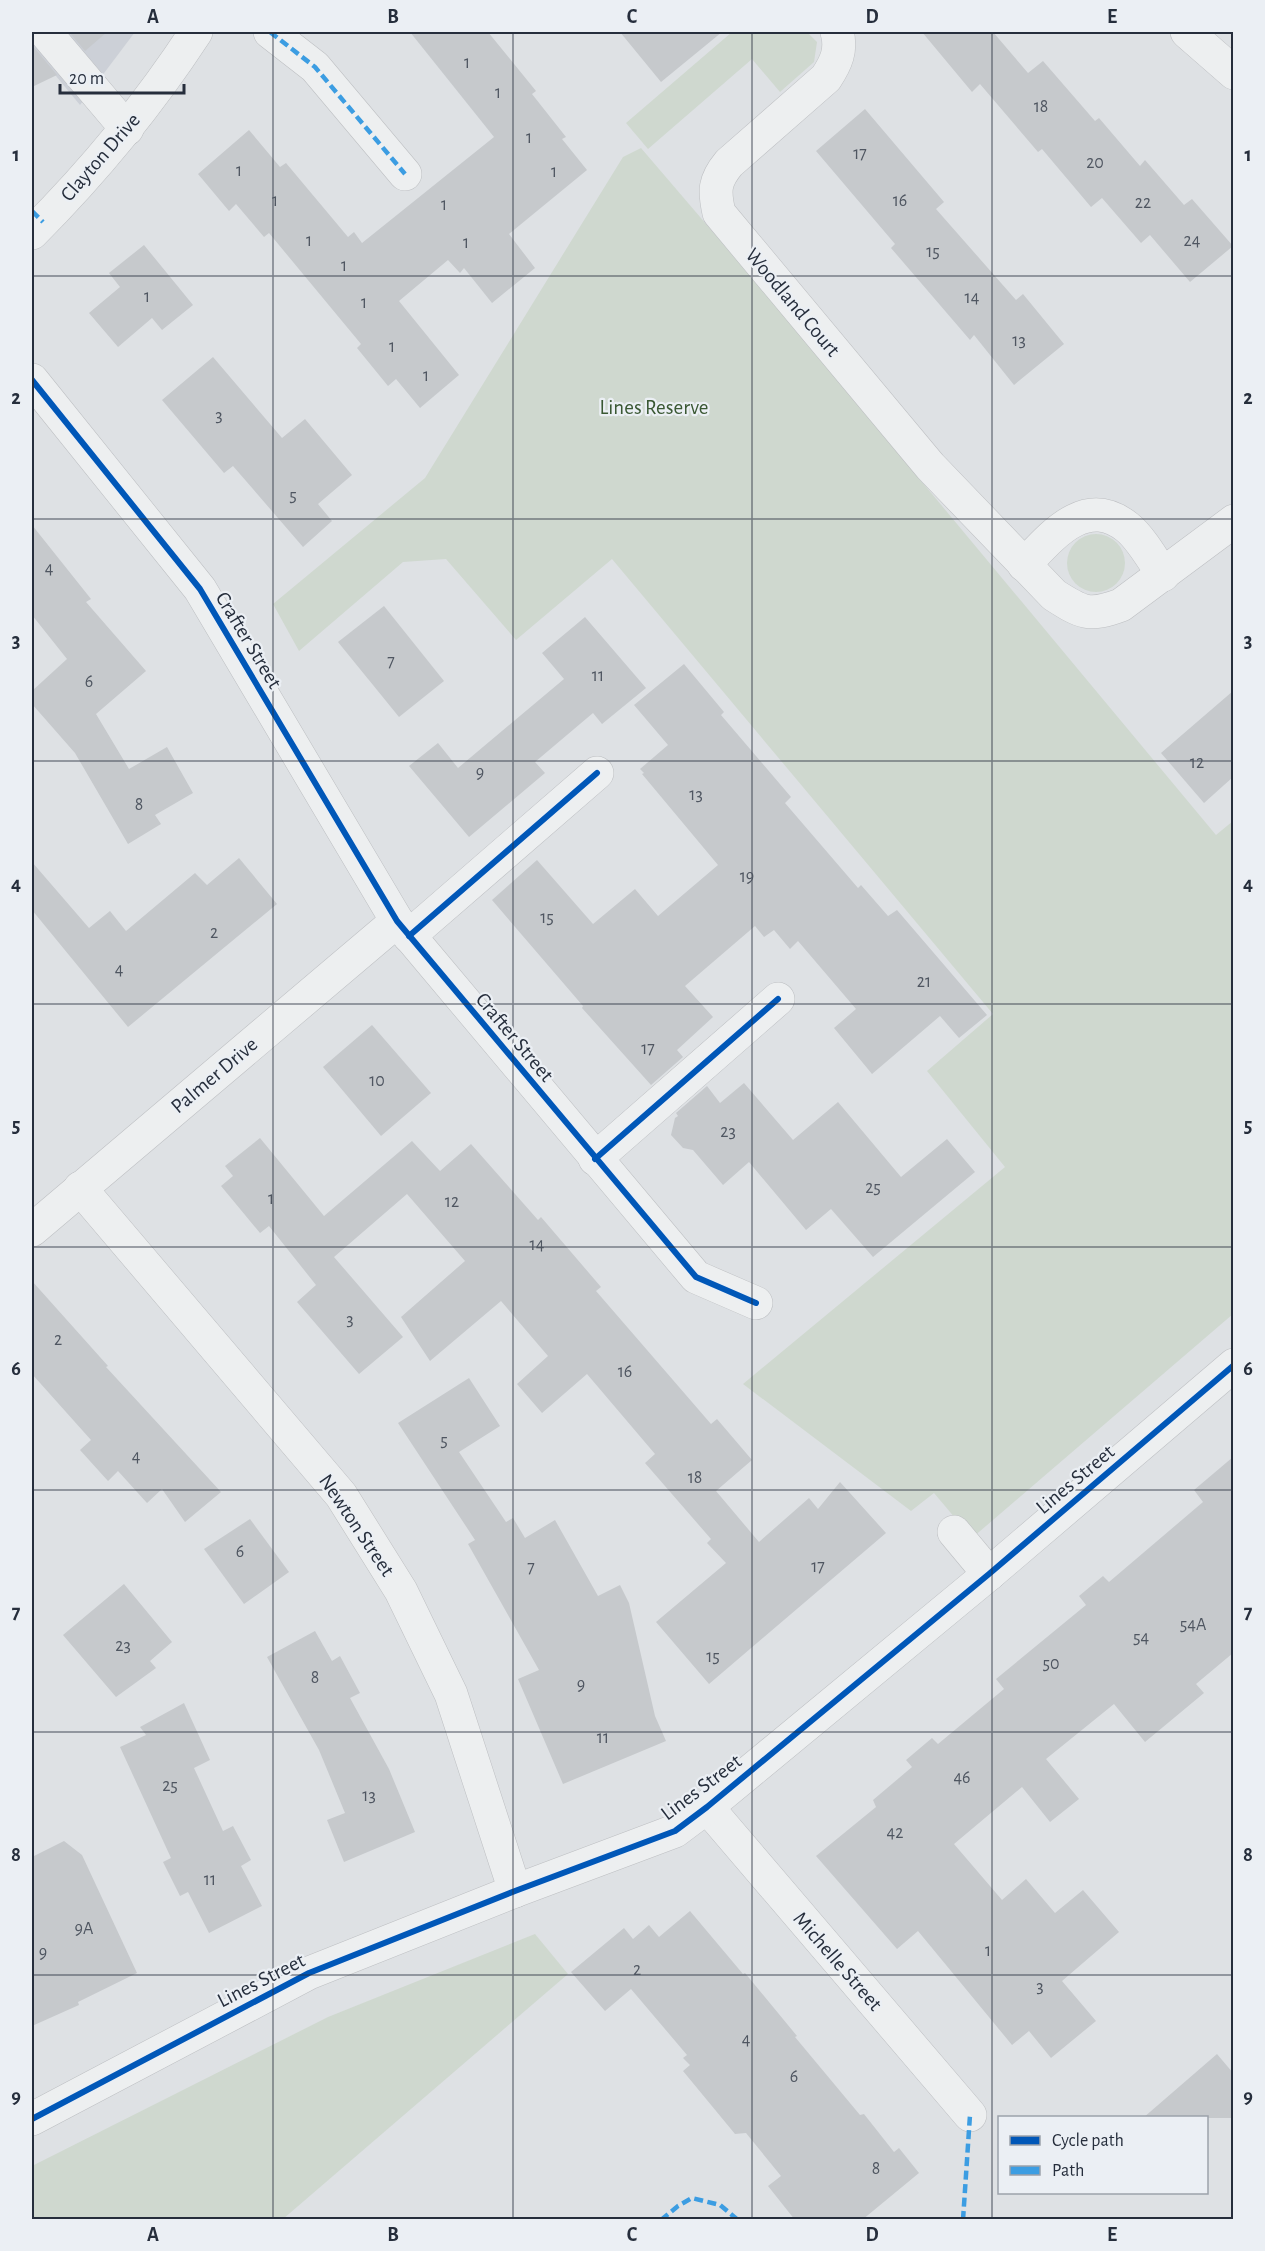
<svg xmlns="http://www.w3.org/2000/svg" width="1265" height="2251" font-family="'Alegreya Sans',sans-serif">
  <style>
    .built { fill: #ccd0d7 }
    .green { fill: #cfd8cf }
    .building { fill: #c6c9cc }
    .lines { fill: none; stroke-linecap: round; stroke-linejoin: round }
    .minor-casing { stroke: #bdbfc2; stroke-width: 34 }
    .minor { stroke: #edeff0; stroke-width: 33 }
    .quiet { stroke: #3c9de2; stroke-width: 4.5; stroke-dasharray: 9 4.5; stroke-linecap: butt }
    .cycleway-casing { stroke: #ebeff4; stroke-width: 10 }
    .cycleway { stroke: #0057b8; stroke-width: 6 }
    .grid { fill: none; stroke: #262e3c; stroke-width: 1.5; stroke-opacity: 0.55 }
    .labels { text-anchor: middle; stroke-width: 4.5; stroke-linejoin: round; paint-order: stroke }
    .number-label { font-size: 18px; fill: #4f5661 }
    .street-label { font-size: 21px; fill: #262e3c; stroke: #ebeff4 }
    .park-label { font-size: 21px; fill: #3a5833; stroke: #ebeff4 }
    .neatline { fill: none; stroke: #262e3c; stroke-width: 2 }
    .grid-label { font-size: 20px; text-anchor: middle; font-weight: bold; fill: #262e3c }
  </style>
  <rect width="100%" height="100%" fill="#dee1e4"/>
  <!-- built -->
  <path class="built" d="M32,32h103l-55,73 -48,-58z"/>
  <!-- green -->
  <g class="green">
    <path d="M732,32h75l10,10 -3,20 -34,30 -28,-33 -104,90 -22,-26z"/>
    <path d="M641,148l107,125 468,562 17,-14v493l-261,224 -38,-45 -23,18 -168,-127 262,-217 -78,-96 66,-57 -381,-455 -96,81 -70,-81 -43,3 -104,89 -26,-47 152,-126 198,-321z"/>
    <circle cx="1096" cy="563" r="29"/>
    <path d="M535,1934l33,40 -285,245h-251v-53l296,-149z"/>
  </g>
  <!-- building -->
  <g class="building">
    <path d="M69,32h38l-22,19z"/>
    <path d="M410,32h78l48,59 -4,3 34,43 -4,2 25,31 -78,64 26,34 -43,35 -28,-35 -4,5 -12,-13 -49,41 60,74 -39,33 -24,-29 -8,7 -31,-38 4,-4 -92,-111 -5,4 -28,-33 -7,7 -31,-37 51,-44 31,37 6,-4 62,74 6,-5 8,11 132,-106z"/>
    <path d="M620,32h102l-61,50z"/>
    <path d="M922,32h71l35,41 15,-12 52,60 4,-3 41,48 5,-6 39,45 8,-6 41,47 -43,36 -40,-47 -9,8 -39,-45 -11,9 -49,-58 -4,3 -58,-68 -8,8z"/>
    <path d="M32,45l25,30 -25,12z"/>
    <path d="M865,109l79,93 -8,7 80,91 7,-6 41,50 -50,41 -40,-50 -4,5 -79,-92 4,-4 -79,-93z"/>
    <path d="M144,245l49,60 -31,25 -10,-12 -34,29 -29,-34 31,-26 -11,-14z"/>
    <path d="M213,357l69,81 23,-19 47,56 -34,29 14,17 -29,26 -70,-81 -9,7 -62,-73z"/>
    <path d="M32,525l59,74 -5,3 60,69 -50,43 33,55 38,-22 26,46 -38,22 6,9 -33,20 -53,-91 -43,-49v-13l35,-32 -35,-44z"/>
    <path d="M384,606l60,75 -45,36 -61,-75z"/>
    <path d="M585,617l61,71 -44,36 -9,-11 -58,49 10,11 -76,64 -60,-71 29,-23 20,25 106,-89 -22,-26z"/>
    <path d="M684,664l40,48 -3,3 70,82 -6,6 73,85 3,-3 27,31 9,-6 90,105 -28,23 -19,-22 -68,58 -38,-46 22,-19 -58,-68 -8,8 -16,-19 -10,7 -9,-11 -70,60 28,31 -36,33 6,7 -32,28 -69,-77 1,-2 -91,-106 45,-40 56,64 42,-35 23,27 60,-51 -76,-91 2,-1 -4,-4 28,-24 -34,-40z"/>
    <path d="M1233,691v86l-29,26 -43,-50z"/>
    <path d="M239,858l38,46 -149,123 -96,-117v-48l57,66 21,-17 16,20 69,-58 12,12z"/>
    <path d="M372,1025l59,68 -50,43 -58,-69z"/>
    <path d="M744,1083l49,57 45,-38 63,75 46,-38 28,33 -102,85 -42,-48 -25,21 -57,-68 -26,23 -30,-35 -10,-2 -12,-13 4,-17 3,-2 -2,-3 31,-27 13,17z"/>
    <path d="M260,1138l64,78 88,-75 28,30 31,-27 67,76 3,-3 60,70 -5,4 115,133 6,-5 35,41 -36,31 43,51 50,-44 9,11 22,-27 46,51 -177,151 -53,-62 70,-59 -19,-20 4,-4 -66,-76 10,-9 -68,-80 -45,39 -25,-29 31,-28 -47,-55 -71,60 -29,-44 64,-56 -58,-67 -73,63 69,80 -44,37 -62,-72 19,-17 -47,-59 -9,7 -39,-47 12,-10 -8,-10z"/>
    <path d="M32,1281l76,85 -2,1 115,125 -36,30 -23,-33 -15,14 -29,-32 -10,10 -28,-31 11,-10 -59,-66z"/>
    <path d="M469,1378l31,48 -41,26 47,70 7,-4 12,20 30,-18 43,76 22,-11 9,18 26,113 11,25 -103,43 -45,-105 21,-9 -71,-126 7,-4 -77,-117z"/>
    <path d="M1233,1457v196l-37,31 8,9 -59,49 -31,-38 -68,55 33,40 -29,23 -28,-35 -68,57 48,56 24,-21 29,34 28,-23 36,42 -57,49 34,40 -45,37 -22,-27 -17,14 -94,-114 -21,18 -81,-93 60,-49 -3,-7 39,-33 -6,-7 26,-22 6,6 66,-55 -8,-10 90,-74 -7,-9 24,-20 6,6 94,-80 -9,-12z"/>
    <path d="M250,1519l39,53 -45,32 -40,-55z"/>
    <path d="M124,1584l48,58 -22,19 6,7 -40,29 -53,-62z"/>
    <path d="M315,1631l17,30 8,-5 20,37 -10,5 39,71 26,63 -71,30 -17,-42 18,-7 -26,-63 -52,-93z"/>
    <path d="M184,1703l26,57 -16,8 29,63 10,-5 18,34 -10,6 21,40 -53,27 -21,-41 -8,4 -17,-34 8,-4 -51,-111 26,-12 -6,-8z"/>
    <path d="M64,1841l18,14 55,118 -59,29 1,3 -47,21v-169z"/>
    <path d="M690,1911l53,63 2,-1 52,63 -2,1 65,78 4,-1 30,38 5,-4 20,25 -57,47h-67l-27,-34 13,-10 -35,-43 -11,1 -52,-63 7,-6 -7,-7 4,-3 -56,-66 -26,22 -34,-39 53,-44 9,11 16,-14 10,12z"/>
    <path d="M1217,2054l16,19v45h-90z"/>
  </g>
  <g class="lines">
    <!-- minor casing -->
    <g class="minor-casing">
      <g id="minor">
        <path d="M45,32l82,97"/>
        <path d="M270,32l45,35 90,107"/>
        <path d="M837,32c5,18 -1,31 -11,46l-97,85c-15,18 -15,28 -10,50l211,253 124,129c28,18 35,22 67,10l113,-84"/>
        <path d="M1187,32l47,41"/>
        <path d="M32,233c61,-61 117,-129 164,-201"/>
        <path d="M32,380l168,209 197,332 299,356 60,26"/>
        <path d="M1024,565c28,-29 61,-71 103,-38 13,10 27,34 36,48"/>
        <path d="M409,936l188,-163"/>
        <path d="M595,1159l183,-160"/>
        <path d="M80,1188l261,307 60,96 50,103 64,197"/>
        <path d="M32,1230l365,-309"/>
        <path d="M954,1532l35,42"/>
        <path d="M707,1807l263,308"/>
        <path d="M32,2119l277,-146 206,-82 160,-60 32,-24 282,-233 245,-209"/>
      </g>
    </g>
    <!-- minor -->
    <use href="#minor" class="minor"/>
    <!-- quiet -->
    <g class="quiet">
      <path d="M270,32l45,35 90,107"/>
      <path d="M32,211l11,11"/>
      <path d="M661,2220l17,-14 14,-8 28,7 18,15"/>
      <path d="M963,2220l7,-105"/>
    </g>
    <!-- cycleway casing -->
    <g class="cycleway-casing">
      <g id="cycleway">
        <path d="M32,380l168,209 197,332 299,356 60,26"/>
        <path d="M409,936l188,-163"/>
        <path d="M595,1159l183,-160"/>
        <path d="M32,2119l277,-146 206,-82 160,-60 32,-24 282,-233 245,-209"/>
      </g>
    </g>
    <!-- cycleway -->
    <use href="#cycleway" class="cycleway"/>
  </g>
  <!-- grid -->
  <path class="grid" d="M273,32v2188M513,32v2188M752,32v2188M992,32v2188M32,276h1202M32,519h1202M32,761h1202M32,1004h1202M32,1247h1202M32,1490h1202M32,1732h1202M32,1975h1202"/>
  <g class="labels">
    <!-- number labels -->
    <g class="number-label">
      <text x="467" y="68">1</text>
      <text x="498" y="98">1</text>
      <text x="1041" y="112">18</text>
      <text x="529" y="143">1</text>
      <text x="860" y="159">17</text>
      <text x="1095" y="168">20</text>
      <text x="239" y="176">1</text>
      <text x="554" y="177">1</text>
      <text x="275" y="206">1</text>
      <text x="900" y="206">16</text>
      <text x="1143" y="208">22</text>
      <text x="444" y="210">1</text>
      <text x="309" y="246">1</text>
      <text x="1192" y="246">24</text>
      <text x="466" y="248">1</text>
      <text x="933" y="257">15</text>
      <text x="344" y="271">1</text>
      <text x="147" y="302">1</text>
      <text x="972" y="303">14</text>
      <text x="364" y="308">1</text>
      <text x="1019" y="346">13</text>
      <text x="392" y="352">1</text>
      <text x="426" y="381">1</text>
      <text x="219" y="421">3</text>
      <text x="293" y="501">5</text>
      <text x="49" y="574">4</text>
      <text x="391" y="667">7</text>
      <text x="598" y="681">11</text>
      <text x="89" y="687">6</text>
      <text x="1197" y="768">12</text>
      <text x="480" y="778">9</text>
      <text x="696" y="800">13</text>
      <text x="139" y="810">8</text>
      <text x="747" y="882">19</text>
      <text x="547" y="923">15</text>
      <text x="214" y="938">2</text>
      <text x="119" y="975">4</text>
      <text x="924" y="987">21</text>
      <text x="648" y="1054">17</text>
      <text x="377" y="1086">10</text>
      <text x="728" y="1137">23</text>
      <text x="873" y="1193">25</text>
      <text x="271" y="1204">1</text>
      <text x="452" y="1207">12</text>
      <text x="537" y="1250">14</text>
      <text x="350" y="1325">3</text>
      <text x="58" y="1345">2</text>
      <text x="625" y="1377">16</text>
      <text x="444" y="1446">5</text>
      <text x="136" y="1462">4</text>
      <text x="695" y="1483">18</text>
      <text x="240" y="1557">6</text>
      <text x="818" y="1572">17</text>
      <text x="531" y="1573">7</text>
      <text x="1193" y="1630">54A</text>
      <text x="1141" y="1643">54</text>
      <text x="123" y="1651">23</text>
      <text x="713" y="1662">15</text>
      <text x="1051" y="1669">50</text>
      <text x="315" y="1683">8</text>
      <text x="581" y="1690">9</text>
      <text x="603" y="1743">11</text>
      <text x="962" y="1783">46</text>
      <text x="170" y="1791">25</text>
      <text x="369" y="1801">13</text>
      <text x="895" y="1838">42</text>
      <text x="210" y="1885">11</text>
      <text x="84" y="1934">9A</text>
      <text x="988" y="1956">1</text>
      <text x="43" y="1958">9</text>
      <text x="637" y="1975">2</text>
      <text x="1040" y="1992">3</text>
      <text x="746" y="2045">4</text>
      <text x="794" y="2082">6</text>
      <text x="876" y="2174">8</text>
    </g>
    <!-- street labels -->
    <g class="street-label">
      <text transform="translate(100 157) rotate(-49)" y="7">Clayton Drive</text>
      <text transform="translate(793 302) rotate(50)" y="7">Woodland Court</text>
      <text transform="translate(249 640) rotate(59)" y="7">Crafter Street</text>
      <text transform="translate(515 1037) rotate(50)" y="7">Crafter Street</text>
      <text transform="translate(214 1075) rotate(-40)" y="7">Palmer Drive</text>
      <text transform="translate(1075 1479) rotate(-40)" y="7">Lines Street</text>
      <text transform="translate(357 1525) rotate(56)" y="7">Newton Street</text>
      <text transform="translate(701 1787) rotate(-37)" y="7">Lines Street</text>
      <text transform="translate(838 1961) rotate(49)" y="7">Michelle Street</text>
      <text transform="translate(261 1980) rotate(-27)" y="7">Lines Street</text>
    </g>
    <!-- park labels -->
    <g class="park-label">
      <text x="654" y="414">Lines Reserve</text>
    </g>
  </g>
  <!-- border -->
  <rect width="1265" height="2251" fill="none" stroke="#ebeff4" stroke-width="66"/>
  <!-- legend -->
  <rect x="998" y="2116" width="210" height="78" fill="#ebeff4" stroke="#9ca2aa" stroke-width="1.5"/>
  <rect x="1010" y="2136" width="30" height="9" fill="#0057b8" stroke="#9ca2aa" stroke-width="1.5"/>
  <text x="1052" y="2146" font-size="18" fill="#262e3c">Cycle path</text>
  <rect x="1010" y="2166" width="30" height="9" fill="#3c9de2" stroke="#9ca2aa" stroke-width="1.5"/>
  <text x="1052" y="2176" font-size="18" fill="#262e3c">Path</text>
  <!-- scale -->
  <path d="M60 84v9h124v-9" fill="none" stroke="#262e3c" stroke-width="3"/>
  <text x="69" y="84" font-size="18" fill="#262e3c" stroke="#ebeff4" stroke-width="4.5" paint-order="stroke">20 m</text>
  <rect x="33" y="33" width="1199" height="2185" class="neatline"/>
  <g class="grid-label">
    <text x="153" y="23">A</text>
    <text x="393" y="23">B</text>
    <text x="632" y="23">C</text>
    <text x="872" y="23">D</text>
    <text x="1112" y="23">E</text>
    <text x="16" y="161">1</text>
    <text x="1248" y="161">1</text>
    <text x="16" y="404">2</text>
    <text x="1248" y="404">2</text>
    <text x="16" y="647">3</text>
    <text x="1248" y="647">3</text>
    <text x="16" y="890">4</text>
    <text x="1248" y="890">4</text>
    <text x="16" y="1132">5</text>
    <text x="1248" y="1132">5</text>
    <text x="16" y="1375">6</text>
    <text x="1248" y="1375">6</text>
    <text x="16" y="1618">7</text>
    <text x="1248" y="1618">7</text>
    <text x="16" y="1861">8</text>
    <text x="1248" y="1861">8</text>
    <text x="16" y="2103">9</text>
    <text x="1248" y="2103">9</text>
    <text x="153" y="2241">A</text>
    <text x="393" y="2241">B</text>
    <text x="632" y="2241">C</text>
    <text x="872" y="2241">D</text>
    <text x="1112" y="2241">E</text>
  </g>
</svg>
